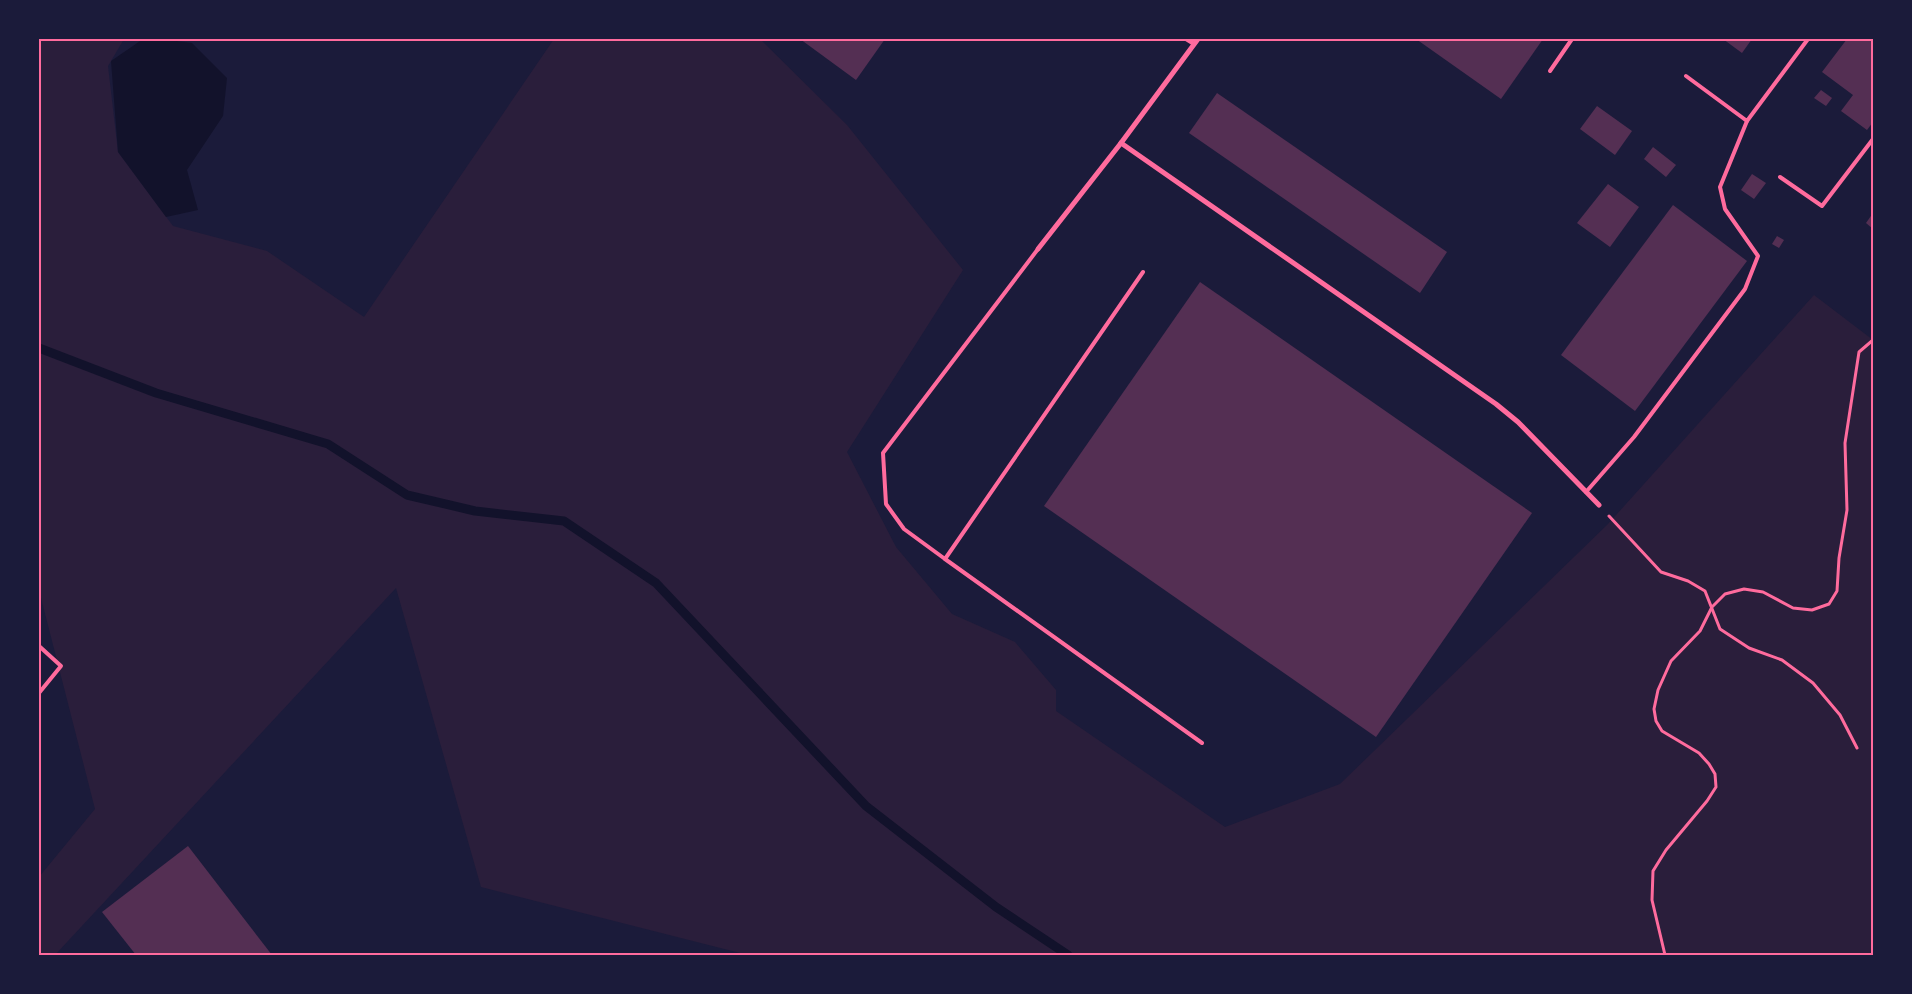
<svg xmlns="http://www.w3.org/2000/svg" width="1912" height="994" font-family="Rubik,sans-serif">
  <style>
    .green { fill: #2a1e3b }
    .water { fill: #12122b }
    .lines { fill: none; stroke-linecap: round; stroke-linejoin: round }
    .stream { stroke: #12122b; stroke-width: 9 }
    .building { fill: #542f53 }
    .path { stroke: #ff6b9d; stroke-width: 3 }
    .service { stroke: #ff6b9d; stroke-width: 4 }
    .minor { stroke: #ff6b9d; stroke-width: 5 }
    .neatline { fill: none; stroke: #ff6b9d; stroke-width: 2 }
  </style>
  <rect width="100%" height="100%" fill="#1b1b3a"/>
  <!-- green -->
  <path class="green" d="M39,39h85l-16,27 10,86 55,74 94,25 97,66 190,-278h206l87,86 116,145 -116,182 49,95 56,67 63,28 41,48v21l169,116 115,-43 268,-260 206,-229 59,45v615h-1125l-267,-68 -85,-299 -341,367h-16v-78l56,-68 -56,-219z"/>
  <!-- water -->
  <path class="water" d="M143,39h18l31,4 35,35 -4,38 -36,54 11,40 -32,7 -48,-65 -7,-91z"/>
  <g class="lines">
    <!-- stream -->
    <path class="stream" d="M39,348l117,45 172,51 79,51 68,16 89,10 92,62 210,223 130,101 72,48"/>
  </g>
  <!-- building -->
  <g class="building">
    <path d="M800,39h85l-29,41z"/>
    <path d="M1416,39h127l-42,60z"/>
    <path d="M1723,39h29l-10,14z"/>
    <path d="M1847,39h26v83l-6,8 -26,-19 12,-16 -31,-23z"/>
    <path d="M1821,90l11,8 -6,8 -12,-8z"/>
    <path d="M1217,93l230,159 -27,41 -231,-160z"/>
    <path d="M1597,106l35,25 -17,24 -35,-26z"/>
    <path d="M1653,147l23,18 -10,12 -22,-18z"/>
    <path d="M1752,174l14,9 -12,16 -13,-9z"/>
    <path d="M1608,184l31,23 -29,40 -33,-24z"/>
    <path d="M1673,205l74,56 -112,150 -74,-56z"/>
    <path d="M1873,213v16l-7,-6z"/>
    <path d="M1777,236l7,4 -5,8 -7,-4z"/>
    <path d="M1200,282l332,231 -156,224 -332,-231z"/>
    <path d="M188,846l84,109h-136l-34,-43z"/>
  </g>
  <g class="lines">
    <!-- path -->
    <g class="path">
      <path d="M1609,516l52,56 27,9 17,10 15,38 29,19 33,12 31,23 27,32 17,33"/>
      <path d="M1665,955l-13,-55 1,-29 13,-21 41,-49 9,-14 -1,-13 -6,-10 -10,-11 -37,-22 -6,-10 -2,-12 4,-19 13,-29 29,-30 12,-24 13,-13 19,-5 19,3 30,16 19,2 17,-6 8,-13 2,-33 8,-48 -2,-67 14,-91 14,-12"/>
    </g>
    <!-- service -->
    <g class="service">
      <path d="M1186,39l8,5"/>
      <path d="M1550,71l22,-32"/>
      <path d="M1686,76l61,45 61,-82"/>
      <path d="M1780,177l42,29 51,-67"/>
      <path d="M1038,249l-155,204 3,51 18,25 41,30 198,-287"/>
      <path d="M1586,492l48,-55 111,-148 13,-33 -33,-47 -5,-22 27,-66"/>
      <path d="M945,559l257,184"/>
      <path d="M39,646l22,20 -22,27"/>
    </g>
    <!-- minor -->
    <g class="minor">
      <path d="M1121,143l375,261 22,18 81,83"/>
      <path d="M1038,249l83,-106 77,-104"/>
    </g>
  </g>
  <!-- border -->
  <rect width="1912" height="994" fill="none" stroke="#1b1b3a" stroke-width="80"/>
  <rect x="40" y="40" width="1832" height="914" class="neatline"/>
</svg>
